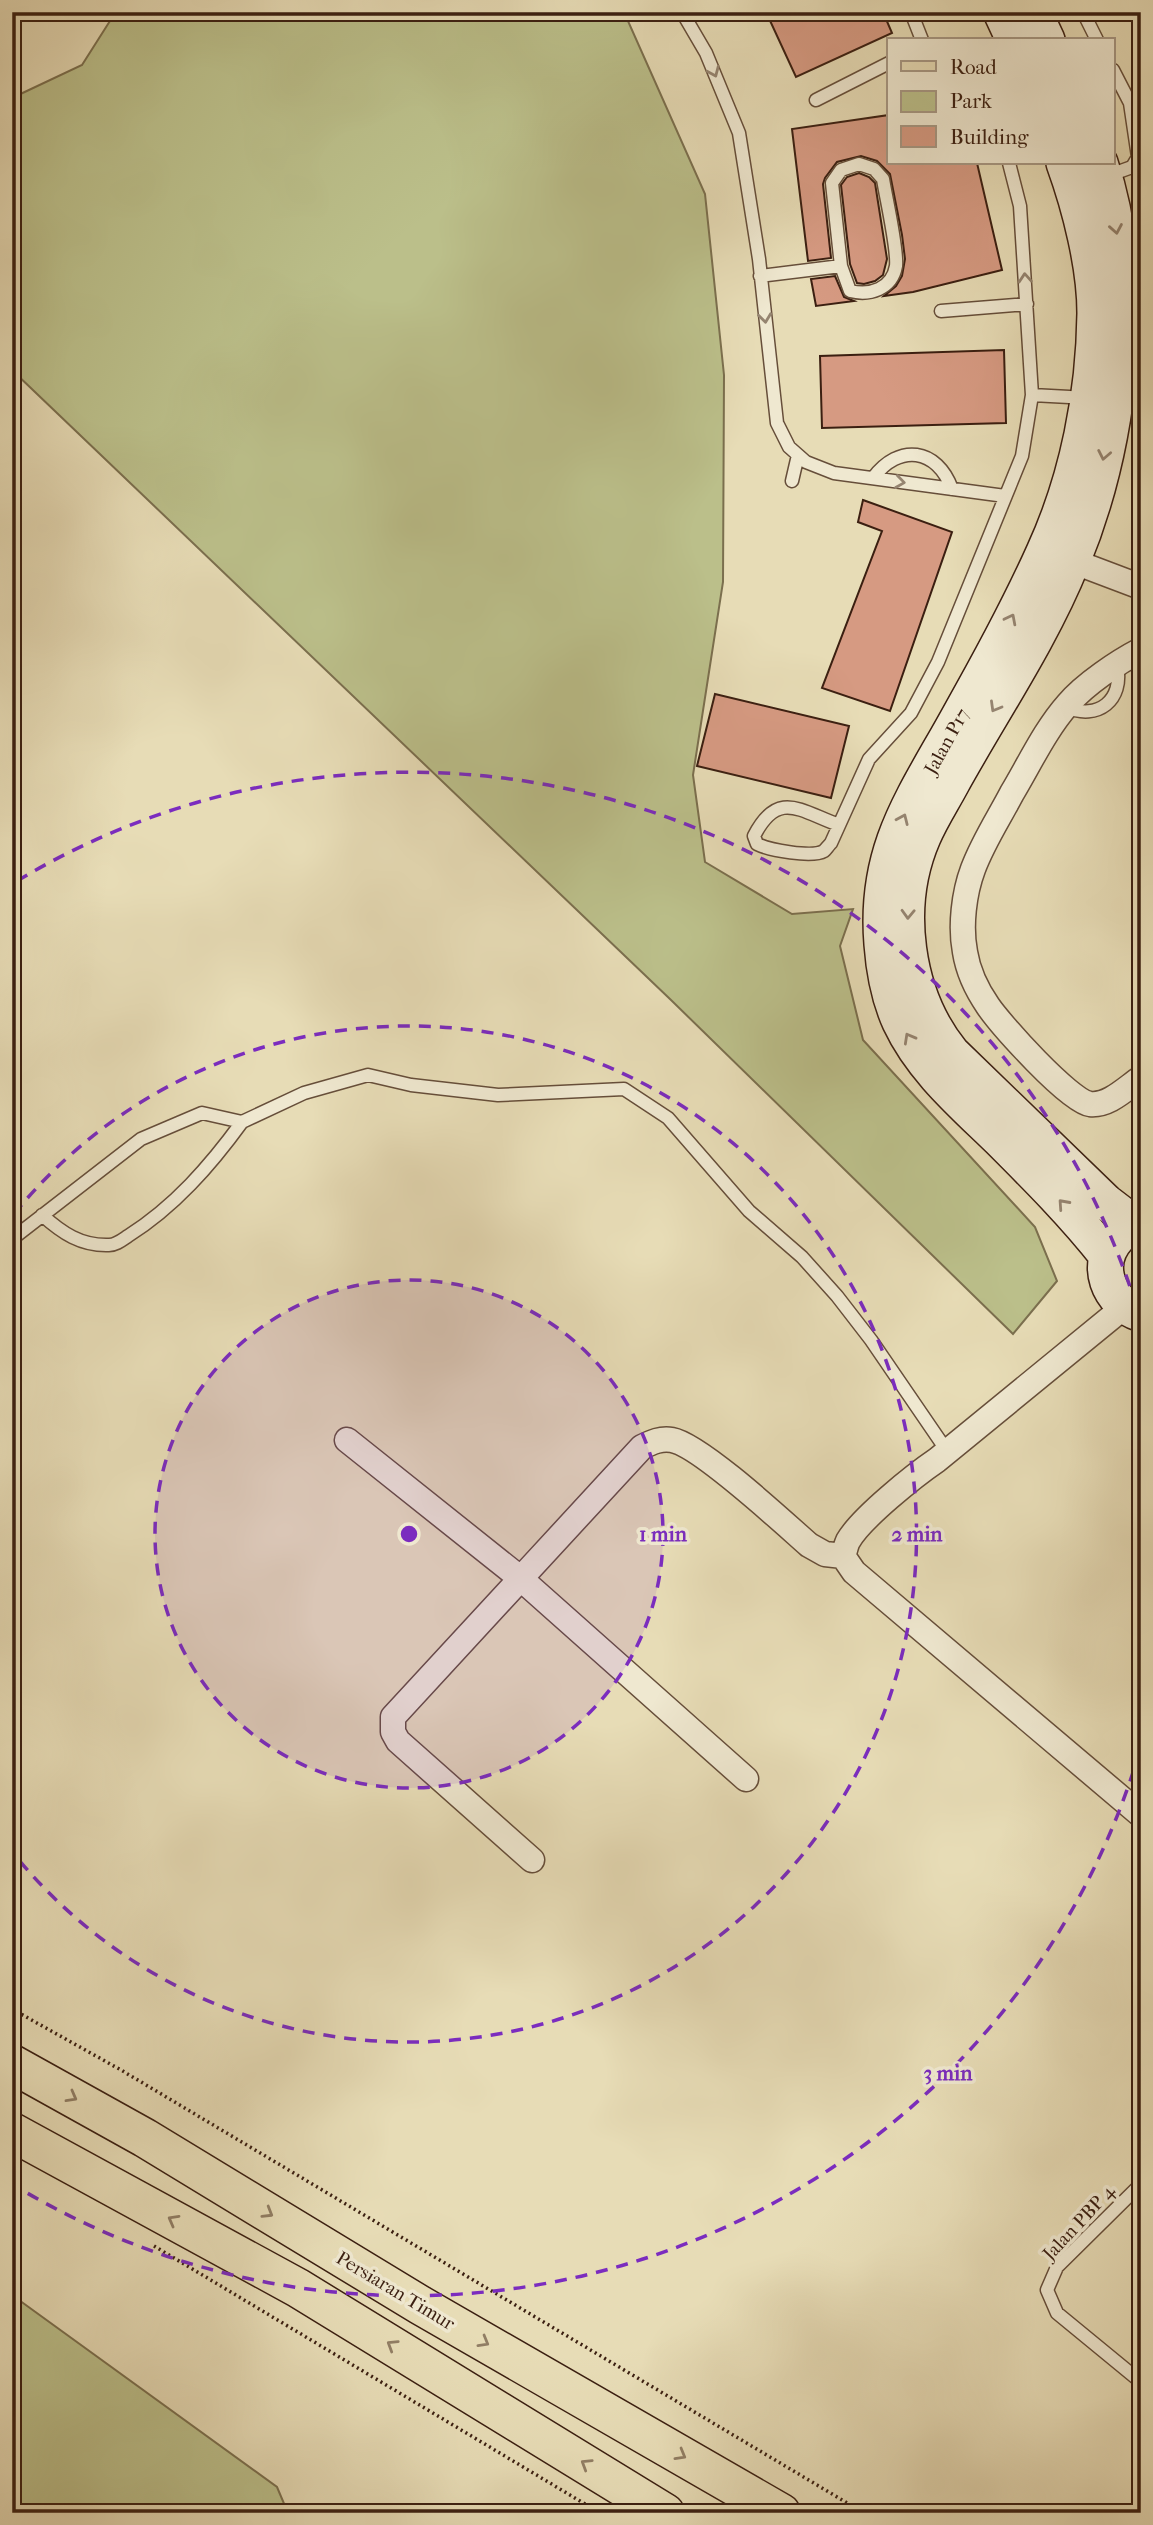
<svg xmlns="http://www.w3.org/2000/svg" width="1153" height="2525" viewBox="0 0 1153 2525" font-family="'IM FELL French Canon',serif">
	<rect width="100%" height="100%" fill="#e7dcb6"/>
	<filter id="stains"><feTurbulence type="fractalNoise" baseFrequency=".00286" numOctaves="4"/><feColorMatrix values="0 0 0 0 .2 0 0 0 0 .09 0 0 0 0 .02 0 0 0 .5 -.17"/></filter>
	<radialGradient id="worn" r=".72"><stop offset=".6" stop-color="#630" stop-opacity="0"/><stop offset="1" stop-color="#630" stop-opacity=".3"/></radialGradient>
	<path fill="#bbbf8a" stroke="#7b6f4e" stroke-width="2" d="M118 12H624L705 194 724 375 723 582 693 775 705 862 792 914 853 909 840 946 863 1040 1035 1227 1057 1281 1013 1334 671 1000 12 370V98L82 65 115 13Z
		M12 2295 277 2487 288 2513H12Z"/>
	<path fill="#d69a82" stroke="#3b1f11" stroke-width="2" d="M766 12H883L892 33 796 77Z
		M889 115V163H977L1002 270 913 292 884 296 896 286 902 276 905 259 902 235 890 174 877 161 861 156 837 162 825 178 823 184 831 258 808 261 792 129Z
		M859 173 869 177 875 183 887 259 883 275 875 281 864 284 857 283 850 264 841 185 847 177Z
		M835 276 844 297 854 301 816 306 811 279Z
		M1004 350 1006 423 822 428 820 356Z
		M863 500 952 532 890 711 822 688 882 531 858 522Z
		M715 694 849 726 831 798 697 766Z"/>
	<g fill="none" stroke-linecap="round" stroke-linejoin="round">
		<g stroke="#664e3a" stroke-width="15">
			<path id="lane" d="M682 12 706 53 739 133 759 259 777 423 789 447 806 462 834 473 1005 496
				M911 12 922 40
				M1083 12 1097 40
				M816 100 889 63
				M859 164 874 169 883 179C886 198 898 250 896 266 892 289 870 296 850 291L841 266 832 183 841 170Z
				M1107 176 1132 167 1138 157 1130 103 1113 70
				M760 276 841 266
				M941 311 1027 304
				M1032 395 1088 398
				M873 478C899 443 937 448 952 489
				M792 481 798 455
				M1066 707C1098 721 1124 700 1117 666
				M839 825C800 811 778 789 754 836L757 844C769 850 812 858 824 851 825 850 830 844 831 843L869 759 911 713 938 662 1022 456 1032 395 1020 206 1009 163
				M42 1215C62 1233 81 1246 109 1245 116 1245 122 1240 128 1236 174 1207 210 1166 242 1122
				M12 1239 141 1139 202 1113 242 1122 304 1093 368 1075 411 1085 498 1095 624 1089 668 1118 749 1211 802 1257 837 1296 871 1340 947 1451
				M1141 2184 1057 2267 1047 2290 1057 2313 1141 2382"/>
		</g>
		<g stroke="#664e3a" stroke-width="27">
			<path id="street" d="M1059 556 1141 587
				M1141 650C1118 662 1085 684 1068 704 1045 730 1030 763 1012 793 999 818 983 842 973 869 964 893 960 926 965 952 968 971 977 990 988 1006 1001 1025 1069 1101 1090 1104 1109 1106 1126 1088 1141 1078
				M1124 1307 937 1460C915 1475 861 1518 848 1541 846 1545 845 1551 843 1556L854 1572 1141 1815
				M347 1440 520 1578 746 1779
				M532 1860 398 1741 393 1732V1717L642 1447C652 1442 661 1438 672 1440 700 1445 784 1523 809 1545L825 1554 843 1556"/>
		</g>
		<g stroke="#3b1f11" stroke-width="38">
			<path id="secondary" d="M1001 12 1014 40
				M1034 12 1047 40
				M1064 163C1080 207 1095 266 1095 313 1094 394 1078 478 1044 552 1019 608 989 663 959 716 915 796 874 848 882 944 884 971 889 998 900 1022 922 1069 962 1103 999 1139 1037 1177 1074 1214 1107 1256
				M1100 163C1141 283 1120 446 1072 562 1041 639 993 709 953 781 943 800 931 818 923 837 893 906 905 995 952 1053L1106 1202 1136 1225
				M1118 1237C1093 1264 1108 1303 1141 1314"/>
		</g>
		<g stroke="#3b1f11" stroke-width="41">
			<path id="primary" d="M12 2064 145 2138 420 2305 781 2513
				M12 2132 298 2288 665 2513"/>
		</g>
		<path stroke="#3b1f11" stroke-width="3.5" stroke-dasharray="2 3.5" stroke-linecap="butt" d="M12 2009 121 2070 864 2513
			M154 2246 600 2513"/>
		<use href="#lane" stroke="#efe8d0" stroke-width="12"/>
		<use href="#street" stroke="#efe8d0" stroke-width="24"/>
		<use href="#secondary" stroke="#efe8d0" stroke-width="35"/>
		<use href="#primary" stroke="#e7dcb6" stroke-width="38"/>
	</g>
	<defs><path id="oneway-chevron" d="M-2-3.5L2.5 0L-2 3.5" fill="none" stroke-width="1.6" stroke-linecap="round" stroke-linejoin="round" transform="scale(1.75)"/></defs>
	<g stroke="#958470">
		<use href="#oneway-chevron" transform="translate(714 72) rotate(67)"/>
		<use href="#oneway-chevron" transform="translate(1116 229) rotate(80)"/>
		<use href="#oneway-chevron" transform="translate(1025 278) rotate(-94)"/>
		<use href="#oneway-chevron" transform="translate(765 318) rotate(83)"/>
		<use href="#oneway-chevron" transform="translate(1104 455) rotate(101)"/>
		<use href="#oneway-chevron" transform="translate(900 482) rotate(8)"/>
		<use href="#oneway-chevron" transform="translate(1011 619) rotate(-63)"/>
		<use href="#oneway-chevron" transform="translate(995 707) rotate(120)"/>
		<use href="#oneway-chevron" transform="translate(903 819) rotate(-66)"/>
		<use href="#oneway-chevron" transform="translate(908 914) rotate(92)"/>
		<use href="#oneway-chevron" transform="translate(909 1038) rotate(-119)"/>
		<use href="#oneway-chevron" transform="translate(1063 1204) rotate(-132)"/>
	</g>
	<g stroke="#917e64">
		<use href="#oneway-chevron" transform="translate(72 2097) rotate(29)"/>
		<use href="#oneway-chevron" transform="translate(268 2213) rotate(31)"/>
		<use href="#oneway-chevron" transform="translate(173 2220) rotate(-151)"/>
		<use href="#oneway-chevron" transform="translate(484 2342) rotate(30)"/>
		<use href="#oneway-chevron" transform="translate(392 2345) rotate(-148)"/>
		<use href="#oneway-chevron" transform="translate(681 2455) rotate(30)"/>
		<use href="#oneway-chevron" transform="translate(586 2464) rotate(-148)"/>
	</g>
	<circle cx="409" cy="1534" r="254" fill="#7b2cbf" fill-opacity=".12"/>
	<g fill="none" stroke="#7b2cbf" stroke-width="3.5" stroke-dasharray="12 9">
		<circle cx="409" cy="1534" r="254"/>
		<path d="M14 1214A508 508 0 1 1 14 1854"/>
		<path d="M1140 1750A762 762 0 0 1 17 2187M17 881A762 762 0 0 1 1140 1318"/>
	</g>
	<g text-anchor="middle" stroke-width="7" stroke-linejoin="round" paint-order="stroke">
		<g font-size="19" fill="#3b1f11" stroke="#efe8d0">
			<text transform="translate(946 741) rotate(-61)" y="7">Jalan P17</text>
			<text transform="translate(1078 2222) rotate(-47)" y="7">Jalan PBP 4</text>
			<text transform="translate(396 2290) rotate(31)" y="7">Persiaran Timur</text>
		</g>
	</g>
	<circle cx="409" cy="1534" r="10" fill="#7b2cbf" stroke="#efe8d0" stroke-width="3.5"/>
	<g font-size="21" text-anchor="middle" font-weight="bold" fill="#7b2cbf" stroke="#efe8d0" stroke-width="7" stroke-linejoin="round" paint-order="stroke">
		<text x="663" y="1541">1 min</text>
		<text x="917" y="1541">2 min</text>
		<text x="948" y="2080">3 min</text>
	</g>
	<rect width="1153" height="2525" fill="none" stroke="#e7dcb6" stroke-width="42"/>
	<rect x="14" y="14" width="1125" height="2497" fill="none" stroke="#3b1f11" stroke-width="3.5"/>
	<rect x="21" y="21" width="1111" height="2483" fill="none" stroke="#3b1f11" stroke-width="2"/>
	<rect x="887" y="38" width="228" height="126" fill="#efe8d0" stroke="#a79884" stroke-width="2"/>
	<rect x="901" y="61" width="35" height="10" fill="#e7dcb6" stroke="#a79884" stroke-width="2"/>
	<text x="950" y="74" font-size="21" fill="#3b1f11">Road</text>
	<rect x="901" y="91" width="35" height="21" fill="#bbbf8a" stroke="#a79884" stroke-width="2"/>
	<text x="950" y="108" font-size="21" fill="#3b1f11">Park</text>
	<rect x="901" y="126" width="35" height="21" fill="#d69a82" stroke="#a79884" stroke-width="2"/>
	<text x="950" y="144" font-size="21" fill="#3b1f11">Building</text>
	<rect width="100%" height="100%" filter="url(#stains)"/>
	<rect width="100%" height="100%" fill="url(#worn)"/>
</svg>
